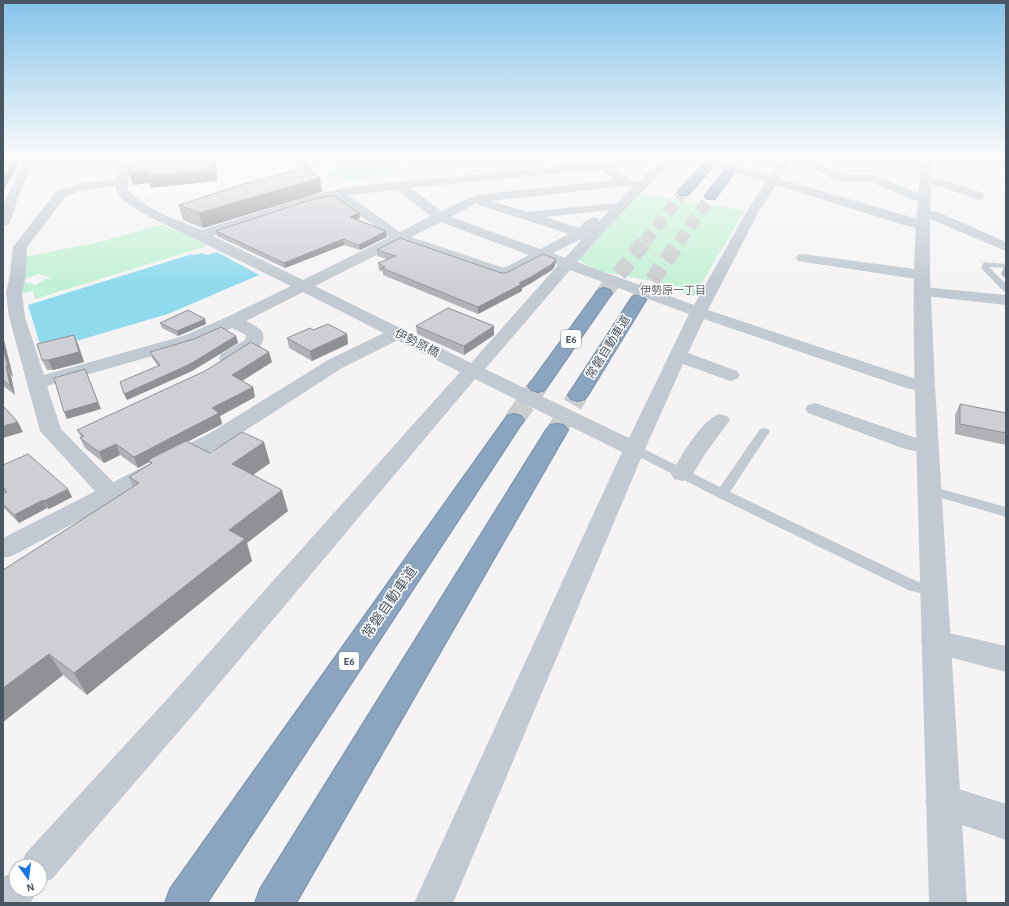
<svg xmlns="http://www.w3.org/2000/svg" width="1009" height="906" viewBox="0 0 1009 906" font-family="'Alegreya Sans','Noto Sans JP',sans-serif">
	<rect width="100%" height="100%" fill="#f5f3f3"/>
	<path fill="#fdf9ef" d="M133 157H289V162L298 175 288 180 135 197 128 190 127 186Z"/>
	<path fill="#c3f1d5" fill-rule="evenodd" d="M307 157H404L405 158 402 162 401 171 347 181 341 177 325 176 336 164 314 165Z
		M639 194 745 210 694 296 678 292 681 287 600 271 578 260Z
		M161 225 186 234 207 246 35 299 33 291 19 294 24 257 99 242ZM38 274 51 277 35 285 22 281Z"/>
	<path fill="#90daee" d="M217 252 259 275 168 314 42 351 28 305 192 254 194 255 202 253 207 255Z"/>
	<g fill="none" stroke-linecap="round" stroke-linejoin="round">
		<path stroke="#caccce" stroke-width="12" stroke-dasharray="12 6" stroke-linecap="butt" d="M706 168 716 158
			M645 242 684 192
			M679 242 711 196"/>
		<path stroke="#caccce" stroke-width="16" stroke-dasharray="16 8" stroke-linecap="butt" d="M604 293 645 241
			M638 300 680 241"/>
		<path stroke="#caccce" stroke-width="20" stroke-dasharray="20 10" stroke-linecap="butt" d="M514 420 538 386
			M557 430 578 395"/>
		<g stroke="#7690ad" stroke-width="2">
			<path id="motorway" d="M737 157H748L743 163 739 164 733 161Z
				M706 165 710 166 712 168 710 170 688 195H680L678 192 680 189 702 166Z
				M729 169 733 170 735 172 715 199H707L705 196 707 193 725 170Z
				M604 288 610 290 612 293 545 390 538 392 531 390 528 386 531 382 598 290Z
				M638 295 644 297 646 300 588 395 585 399 578 401 571 399 568 395 632 297Z
				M514 414 521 416 524 420 207 903H165L170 889 507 416Z
				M557 424 564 425 568 430 296 903H255L260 889 546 430 550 425Z"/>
		</g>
		<path fill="#c1cad2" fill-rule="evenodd" d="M240 157H258L255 159 225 162 222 160 225 158Z
			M984 262 1006 264V268L989 267 1006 284V292L1003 291 982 269 981 267Z
			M764 428 768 429 770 431 730 492 916 581 940 587 942 591 940 595 935 597 908 590 717 497 630 452 628 449 630 446H638L720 487 760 429Z
			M930 486 1006 507V517L925 493 924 490 925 487Z"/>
		<path fill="#c1cad2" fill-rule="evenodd" d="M23 157H33C33 171 24 182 19 195 15 205 14 216 8 225L3 226V205L19 172Z
			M123 157H133L128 182V190C146 210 177 220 202 230L306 197 348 187 603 162 607 163 629 179 637 183 664 157H675L598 238 577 262 694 305 747 211 766 182 692 159 691 157H707L770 176 783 157H805L843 175H875L920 194 929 196 931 199 929 202 925 203 912 200 869 181H837L793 158 780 179 928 222 930 225 928 228 923 229 907 226 776 185 759 211 708 310 916 379 932 382 935 386 932 390 925 392 906 388 704 319 688 353 737 371 740 375 737 379 730 381 683 364 645 449 453 903H414L622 452 475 379 192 716 52 879 40 884V866H20L26 853 170 696 460 372 303 292 246 321C257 327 270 332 260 346 249 353 236 365 221 362L219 358 221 354 245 340 246 335 232 328 195 344 47 386 61 429 119 488 123 494 119 500 111 502 103 500 40 431 9 317 6 293 10 274 13 247 57 191 83 183 117 179ZM601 169 615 180 476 195 441 211 411 188ZM116 186V191L123 200 144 214 291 286 227 317 183 336 44 375 25 317 22 293 26 274 27 247 65 197 83 190ZM625 186 633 187 617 203 527 212 492 201ZM397 190 431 216 400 232 348 195ZM335 198 390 237 303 280 213 236 314 203ZM477 203 479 205 569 234 540 249 451 217ZM610 210 599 221 598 218C588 216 585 222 579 228L545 217ZM441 222 529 255 504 268 411 237ZM583 238 565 258 553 253ZM400 243 505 278 542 259 558 265 471 363 315 286ZM570 270 689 314 629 438 485 369Z
			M293 157H303L315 174C309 182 292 187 283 185L281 182 283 179 303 174 293 161Z
			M971 157H987L1006 162V169L972 159Z
			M926 177 940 179 983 193 985 196 983 199 979 200 935 185 922 184 920 181 922 178Z
			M923 210 938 212 1006 242V251L930 219 918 217 916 214 918 211Z
			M803 254 922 270 927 272 930 275 927 278 922 280 798 261 796 258 798 255Z
			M923 287 1006 295V305L917 295 915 292 917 289Z
			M815 403 916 438 935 442 938 447 935 452 927 454 902 448 808 413 805 409 808 405Z
			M720 414 727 416 730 420 705 454 690 479 682 481 674 479 671 474C680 458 702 418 720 414Z
			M936 630 1006 646V672L926 651 921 642 926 633Z
			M943 784 1006 804V840L931 814 925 802 931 790Z
			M16 871V890H36L31 903H3V877Z"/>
		<path fill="#c1cad2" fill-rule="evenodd" d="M923 157H933L930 214V275L935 386 967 903H929C925 759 921 615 917 472 915 369 908 258 923 157Z
			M398 328 404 329 407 333 404 337 342 368 226 443 12 556 3 558V538L210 433 328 360 392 329Z"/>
		<use href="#motorway" fill="#8ba5c1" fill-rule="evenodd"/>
	</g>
	<path fill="#b0b2b7" d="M322 192 203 228 183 220 179 205Z
		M359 213 360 218 357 219 387 237 360 250 344 245 285 268 217 236 216 231Z
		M377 250 501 273 555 266 552 270 531 283 522 288V291L478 314 383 275V272L379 270 378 263 387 259 377 256Z
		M1005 265H1006V279L1001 274Z
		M160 323 206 324 178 336 162 328Z
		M416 326H494V335L464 355 417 334Z
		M313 330 347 334 348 344 312 361 289 348 287 338Z
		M3 336 13 377 11 376 15 395 3 386Z
		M236 336 238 343 192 371 127 400 158 366 152 358 150 352Z
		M78 344 84 362 53 370H47L42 360Z
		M272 362 242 381 253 387 255 397 220 416 222 424 187 442 210 453 270 463 253 475 288 511 247 543 252 561 87 695 63 675 3 722V570L133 487 129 477 150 464 149 462 138 468 120 455 104 463 85 448 80 438 81 437 77 430Z
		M960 404 1006 413V445L955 434V415Z
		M3 465 72 497 49 509 47 508 19 523 3 507V494L5 493 3 490Z"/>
	<path fill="#909195" d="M15 157H22L8 183H7L4 191H3V177Z
		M213 157H216L217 181 151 188 149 183 133 185 129 173 148 171Z
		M320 178 322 192 203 228 199 213Z
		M359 213 360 218 350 222V217Z
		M386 231 387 237 360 250 359 245Z
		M343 239 344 245 285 268 284 263Z
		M556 259 555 266 552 270 531 283 522 288V291L478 314V307L519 283Z
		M205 319 206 324 178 336 177 331Z
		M494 326V335L464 355V346Z
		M347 334 348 344 312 361 310 351Z
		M74 335 78 344 84 362 53 370 48 360Z
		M3 336 13 377 8 368 3 347Z
		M236 336 238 343 192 371 127 400 124 394Z
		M269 352 272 362 235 385 232 375Z
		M6 366 11 376 15 395 10 386Z
		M88 376 101 409 67 419 64 412Z
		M253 387 255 397 220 416 222 424 150 461 148 460 149 462 138 468 134 457 212 408Z
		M18 422 23 432 3 438V426Z
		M264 442 270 463 238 485 232 464Z
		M116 444 120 455 104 463 99 452Z
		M68 489 72 497 49 509 44 501Z
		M282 490 288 511 247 543 252 561 87 695 74 673 229 530Z
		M43 500 47 508 19 523 14 515Z
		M49 654 63 675 3 722V688Z"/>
	<path fill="#cdcfd5" stroke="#909195" d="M3 157H15L5 176H4L3 177Z
		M133 157H213L214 170 147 176 148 171 129 173Z
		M306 168 320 178 199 213 179 205 240 185 293 171Z
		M333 195 359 213 350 217 386 231 359 245 343 239 284 263 216 231 314 199Z
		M400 238 501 273H506L543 254 556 259 552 264 531 277 519 283 522 284 478 307 382 268 385 267 378 263 396 256 377 250Z
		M448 308 494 326 464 346 416 326Z
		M188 310 205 319 177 331 160 323Z
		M328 324 347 334 310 351 287 338 310 328 313 330Z
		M221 327 236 336 190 364 124 394 120 382 160 365 150 352 194 339Z
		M74 335 79 352 48 360H42L37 344Z
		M251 342 269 352 232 375 253 387 212 408 219 413 134 457 116 444 99 452 80 438 84 436 77 430 205 371Z
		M3 347 8 368 6 366 10 386 3 380Z
		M85 369 98 402 64 412 54 378Z
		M960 404 1006 413V433L960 424Z
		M3 406 18 422 3 426Z
		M242 432 264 442 232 464 282 490 229 530 245 539 74 673 49 654 3 688V570L139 483 129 477 152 463 148 460 186 441 210 453Z
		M28 454 68 489 44 501 43 500 14 515 3 504V494L7 492 3 487V465Z"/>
	<linearGradient id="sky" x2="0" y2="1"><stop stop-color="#85c3ea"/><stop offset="0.55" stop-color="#fafafa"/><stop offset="1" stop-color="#fafafa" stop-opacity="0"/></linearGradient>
	<rect width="1009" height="284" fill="url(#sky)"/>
	<g text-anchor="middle" stroke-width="3" stroke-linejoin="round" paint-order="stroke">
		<g font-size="11" fill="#5f6368" stroke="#fff">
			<text x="673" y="294">伊勢原一丁目</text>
		</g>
		<g fill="#fff" stroke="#808990" stroke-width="1">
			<rect x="561" y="330" width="20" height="18" rx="3"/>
			<rect x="339" y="652" width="20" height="18" rx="3"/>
		</g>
		<g font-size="11" font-weight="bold" fill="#4a5661">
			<text x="571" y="343">E6</text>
			<text x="349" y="665">E6</text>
		</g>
		<g font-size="12" fill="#4a5661" stroke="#fff">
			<text transform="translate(417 343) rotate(27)" y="4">伊勢原橋</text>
			<text transform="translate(608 347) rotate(-58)" y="4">常磐自動車道</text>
		</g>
		<g font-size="14" fill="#4a5661" stroke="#fff">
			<text transform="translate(389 602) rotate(-55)" y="5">常磐自動車道</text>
		</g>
	</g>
	<rect width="1009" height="906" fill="none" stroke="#4a5661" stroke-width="8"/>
	<g transform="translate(28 878) rotate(166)"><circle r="19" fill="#ffffff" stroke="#b7bbc0"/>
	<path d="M0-3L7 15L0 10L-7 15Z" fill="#1a73e8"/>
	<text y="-6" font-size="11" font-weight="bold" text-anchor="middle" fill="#4a5661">N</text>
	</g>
</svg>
